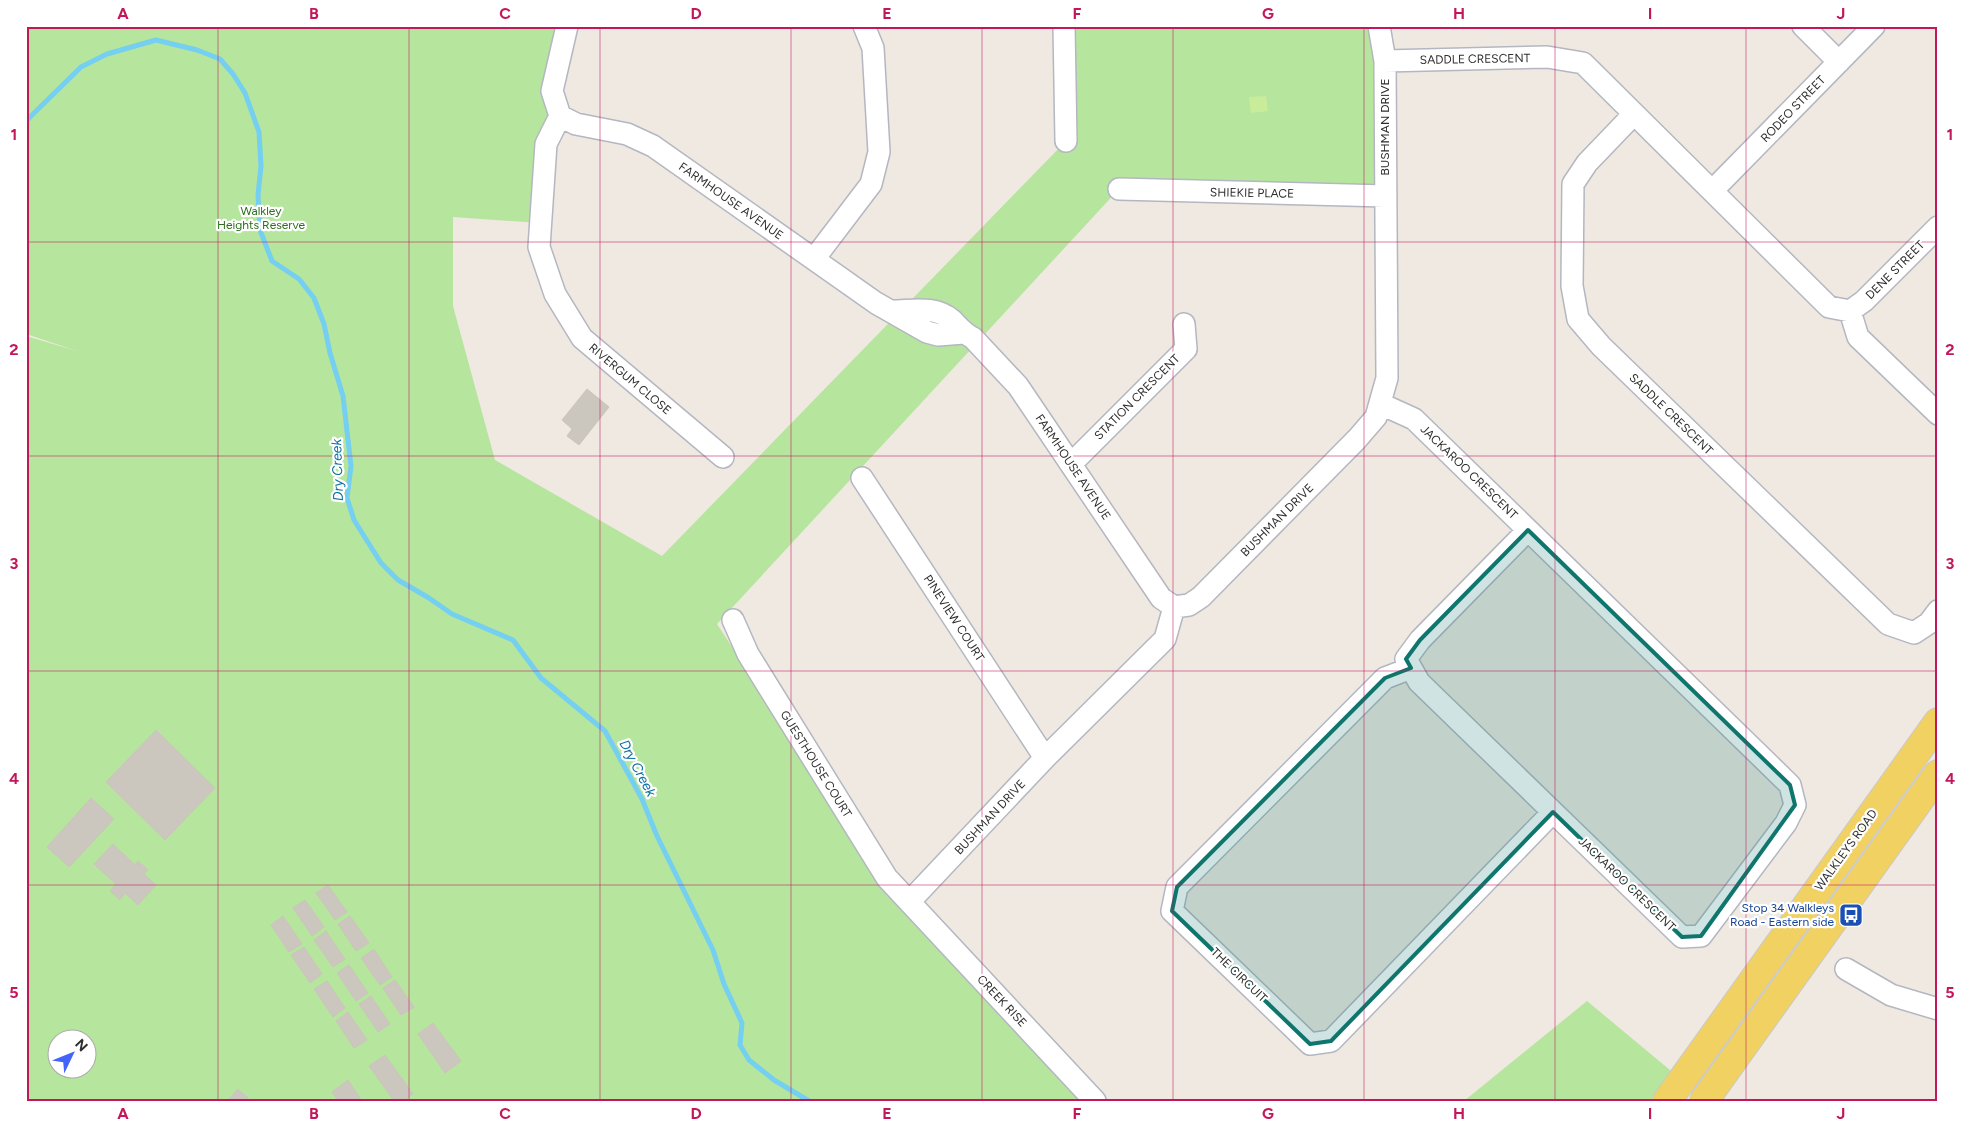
<svg xmlns="http://www.w3.org/2000/svg" width="1964" height="1127" viewBox="0 0 1964 1127" font-family="Figtree,sans-serif">
	<rect width="100%" height="100%" fill="#efe9e1"/>
	<path fill="#b6e59e" fill-rule="evenodd" d="M26 26H567L540 223 453 217V306L495 460 662 556 1066 141 1060 26H1376L1386 196 1119 189 717 624 886 883 1091 1101H26V336L77 351 26 334ZM58 1040H88V1070H58Z
		M1587 1001 1682 1080 1670 1101H1464Z"/>
	<path fill="#c9ec9a" d="M1266 96 1268 111 1251 113 1249 97Z"/>
	<g fill="none" stroke-linecap="round" stroke-linejoin="round">
		<path stroke="#75cff0" stroke-width="5" d="M26 121 81 67 107 54 156 40 197 50 220 59 233 74 245 93 259 132 261 166 258 195 260 230 272 261 299 279 314 298 324 324 330 353 343 396 351 466 347 498 354 520 381 563 398 580 429 598 452 614 513 640 541 678 605 731 642 799 657 836 713 950 724 984 742 1023 740 1045 749 1060 774 1080 809 1101"/>
	</g>
	<path fill="#cbc7bf" stroke="#cbc5ba" d="M587 389 609 407 579 445 567 436 572 429 562 420Z
		M156 730 215 788 165 840 106 782Z
		M91 798 114 819 69 867 47 847Z
		M113 844 135 865 138 861 148 870 144 874 156 885 138 905 125 893 120 900 110 891 116 884 94 864Z
		M328 885 347 912 335 920 316 893Z
		M305 900 324 927 312 936 293 908Z
		M283 916 302 944 289 952 271 925Z
		M350 916 369 943 356 951 338 924Z
		M326 931 345 959 333 967 314 940Z
		M304 947 322 974 310 983 291 955Z
		M374 949 392 977 380 985 361 958Z
		M349 965 368 993 356 1001 337 973Z
		M395 980 414 1007 401 1015 383 988Z
		M327 981 345 1008 333 1017 314 989Z
		M371 996 390 1024 378 1032 359 1004Z
		M348 1012 367 1040 354 1048 336 1021Z
		M433 1023 461 1061 445 1073 418 1034Z
		M385 1055 413 1094 403 1101H394L369 1066Z
		M348 1080 362 1101H338L332 1092Z
		M238 1089 251 1101H227Z"/>
	<g fill="none" stroke-linecap="round" stroke-linejoin="round">
		<g stroke="#b4b7c1" stroke-width="24">
			<path id="minor" d="M567 26 552 91 560 116 546 144 539 247 555 294 582 338 723 457
				M1064 26 1066 141
				M1803 26 1839 62
				M1385 61 1547 57 1583 63 1829 307 1850 311 1858 337 1938 414
				M1634 114 1587 163 1573 184 1572 286 1578 319 1601 346 1888 624 1914 633 1929 623 1938 611
				M560 116 576 124 627 134 653 146 876 303 927 332 938 335 964 333
				M1119 189 1386 196
				M1712 191 1874 26
				M814 259 871 184 879 152 873 48 864 26
				M891 311C912 311 934 305 952 320 959 327 963 333 973 338L1018 386 1161 598 1174 607
				M1850 311 1864 301 1938 227
				M1381 404 1414 419 1790 785 1795 805 1786 823 1701 936 1682 937 1419 682 1406 659 1420 640 1528 530
				M1071 464 1186 349 1184 324
				M862 478 1045 758
				M733 620 748 654 887 878 1095 1101
				M1411 668 1385 678 1177 887 1172 911 1310 1044 1331 1041 1553 812
				M910 901 1045 758 1165 639 1174 607 1189 605 1201 597 1357 439 1376 417 1387 378 1385 61 1379 26
				M1846 969 1891 995 1938 1009"/>
		</g>
		<g stroke="#c9c9c9" stroke-width="30">
			<path id="major" d="M1667 1101 1938 722
				M1704 1101 1938 774"/>
		</g>
		<use href="#minor" stroke="#fff" stroke-width="21"/>
		<use href="#major" stroke="#f2d163" stroke-width="28"/>
	</g>
	<path fill="#0f766e" fill-opacity="0.2" stroke="#0f766e" stroke-width="4" stroke-linejoin="round" d="M1528 530 1790 785 1795 805 1701 936 1682 937 1553 812 1331 1041 1310 1044 1172 911 1177 887 1385 678 1411 668 1406 659 1420 640Z"/>
	<path fill="none" stroke="#c2185b" stroke-width="1" stroke-opacity="0.55" d="M218 26V1101M409 26V1101M600 26V1101M791 26V1101M982 26V1101M1173 26V1101M1364 26V1101M1555 26V1101M1746 26V1101M26 242H1938M26 456H1938M26 671H1938M26 885H1938"/>
	<defs>
		<g id="bus-square" transform="scale(1.25)"><rect x="-9" y="-9" width="18" height="18" rx="4" fill="#1a4fb4" stroke="#fff"/><path d="M-5-6H5V4H4V6H2V4H-2V6H-4V4H-5ZM-3.5-4V0h7V-4ZM-3.5 1.2v1.5H-2V1.2ZM2 1.2v1.5H3.5V1.2Z" fill="#fff"/></g>
	</defs>
	<g fill-rule="evenodd">
		<use href="#bus-square" x="1851" y="915"/>
	</g>
	<g text-anchor="middle" stroke-width="4.5" stroke-linejoin="round" paint-order="stroke">
		<g font-size="12" fill="#2e2e2e" stroke="#fff">
			<text transform="translate(1475 59) rotate(-1)" y="4">SADDLE CRESCENT</text>
			<text transform="translate(1793 109) rotate(-46)" y="4">RODEO STREET</text>
			<text transform="translate(1385 127) rotate(-90)" y="4">BUSHMAN DRIVE</text>
			<text transform="translate(1252 193) rotate(1)" y="4">SHIEKIE PLACE</text>
			<text transform="translate(731 201) rotate(35)" y="4">FARMHOUSE AVENUE</text>
			<text transform="translate(1895 270) rotate(-45)" y="4">DENE STREET</text>
			<text transform="translate(630 379) rotate(40)" y="4">RIVERGUM CLOSE</text>
			<text transform="translate(1137 397) rotate(-45)" y="4">STATION CRESCENT</text>
			<text transform="translate(1671 414) rotate(44)" y="4">SADDLE CRESCENT</text>
			<text transform="translate(1073 467) rotate(56)" y="4">FARMHOUSE AVENUE</text>
			<text transform="translate(1469 472) rotate(44)" y="4">JACKAROO CRESCENT</text>
			<text transform="translate(1277 520) rotate(-45)" y="4">BUSHMAN DRIVE</text>
			<text transform="translate(954 618) rotate(57)" y="4">PINEVIEW COURT</text>
			<text transform="translate(816 764) rotate(58)" y="4">GUESTHOUSE COURT</text>
			<text transform="translate(990 817) rotate(-47)" y="4">BUSHMAN DRIVE</text>
			<text transform="translate(1846 850) rotate(-54)" y="4">WALKLEYS ROAD</text>
			<text transform="translate(1627 884) rotate(44)" y="4">JACKAROO CRESCENT</text>
			<text transform="translate(1239 975) rotate(44)" y="4">THE CIRCUIT</text>
			<text transform="translate(1002 1001) rotate(47)" y="4">CREEK RISE</text>
		</g>
		<g font-size="12" fill="#2c6e1b" stroke="#fff">
			<text x="261" y="215">Walkley<tspan x="261" dy="14">Heights Reserve</tspan></text>
		</g>
		<g font-size="12" fill="#164399" stroke="#fff" text-anchor="end">
			<text x="1834" y="912">Stop 34 Walkleys<tspan x="1834" dy="14">Road - Eastern side</tspan></text>
		</g>
		<g font-size="14" font-style="italic" fill="#0d6fa3" stroke="#fff">
			<text transform="translate(337 470) rotate(-92)" y="5">Dry Creek</text>
			<text transform="translate(638 768) rotate(62)" y="5">Dry Creek</text>
		</g>
	</g>
	<rect width="1964" height="1127" fill="none" stroke="#ffffff" stroke-width="55"/>
	<g transform="translate(72 1054) rotate(47)"><circle r="24" fill="#ffffff" stroke="#ababab"/>
	<path d="M0-4L9 19L0 12L-9 19Z" fill="#4264fb"/>
	<text y="-8" font-size="14" font-weight="bold" text-anchor="middle" fill="#2e2e2e">N</text>
	</g>
	<rect x="28" y="28" width="1908" height="1072" fill="none" stroke="#c2185b" stroke-width="2"/>
	<g font-size="16" text-anchor="middle" font-weight="bold" fill="#c2185b">
		<text x="123" y="19">A</text>
		<text x="314" y="19">B</text>
		<text x="505" y="19">C</text>
		<text x="696" y="19">D</text>
		<text x="887" y="19">E</text>
		<text x="1077" y="19">F</text>
		<text x="1268" y="19">G</text>
		<text x="1459" y="19">H</text>
		<text x="1650" y="19">I</text>
		<text x="1841" y="19">J</text>
		<text x="14" y="140">1</text>
		<text x="1950" y="140">1</text>
		<text x="14" y="355">2</text>
		<text x="1950" y="355">2</text>
		<text x="14" y="569">3</text>
		<text x="1950" y="569">3</text>
		<text x="14" y="784">4</text>
		<text x="1950" y="784">4</text>
		<text x="14" y="998">5</text>
		<text x="1950" y="998">5</text>
		<text x="123" y="1119">A</text>
		<text x="314" y="1119">B</text>
		<text x="505" y="1119">C</text>
		<text x="696" y="1119">D</text>
		<text x="887" y="1119">E</text>
		<text x="1077" y="1119">F</text>
		<text x="1268" y="1119">G</text>
		<text x="1459" y="1119">H</text>
		<text x="1650" y="1119">I</text>
		<text x="1841" y="1119">J</text>
	</g>
</svg>
